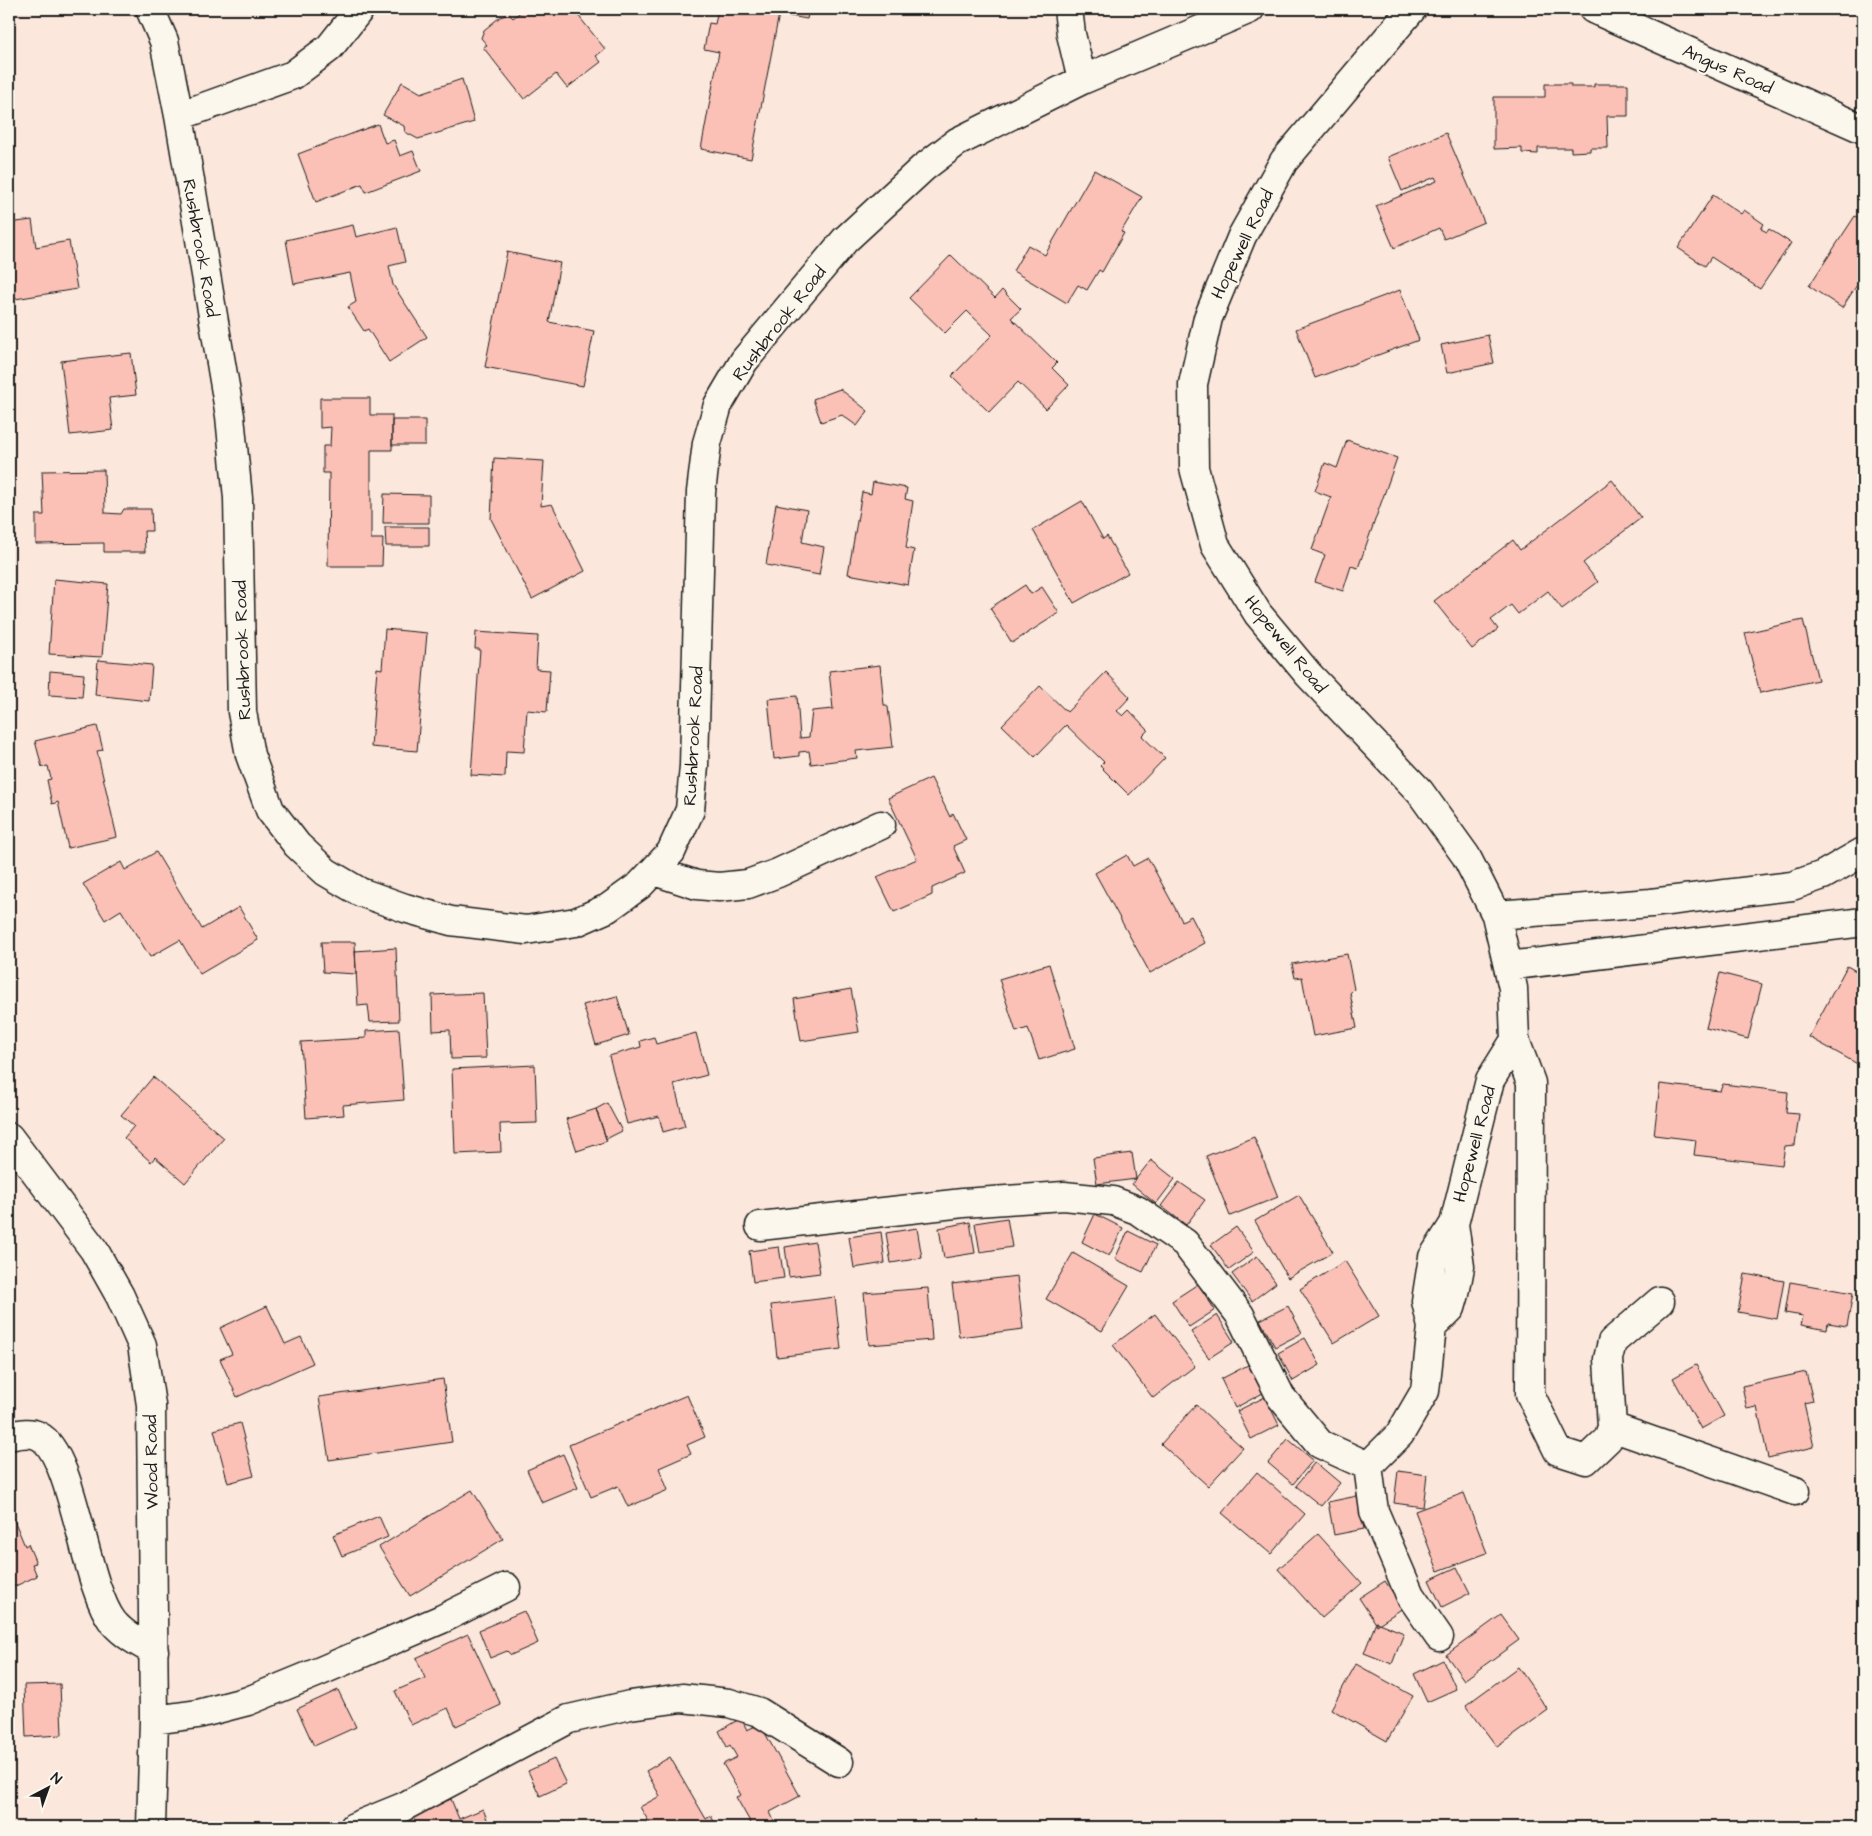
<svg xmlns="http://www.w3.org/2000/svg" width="1872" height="1836" viewBox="0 0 1872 1836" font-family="'Architects Daughter',sans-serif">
	<rect width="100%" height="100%" fill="#fbe7dc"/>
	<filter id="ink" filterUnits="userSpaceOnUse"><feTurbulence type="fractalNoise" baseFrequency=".02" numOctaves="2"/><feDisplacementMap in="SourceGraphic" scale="10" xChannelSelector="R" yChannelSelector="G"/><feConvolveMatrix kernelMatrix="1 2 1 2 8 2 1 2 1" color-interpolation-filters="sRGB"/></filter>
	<g filter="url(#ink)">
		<path fill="#fcc1b6" stroke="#1c1c1c" d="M524 9H573L605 49 596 56 601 62 567 88 556 74 524 99 483 47 487 45 481 38 484 30 500 17 509 14 513 18Z
			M718 9H809L807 19 779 14 751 159 701 149 719 52 704 49 709 23 715 24Z
			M462 79 474 122 418 139 405 132 404 126 383 115 402 82 421 93Z
			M1545 84H1571V87H1594V84H1628V116H1607L1608 148H1590V151L1571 152V148H1538V154L1522 153V148L1494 149V97H1545Z
			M378 124 385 143 394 140 400 156 413 151 421 171 366 192 362 184 316 202 298 154Z
			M1446 133 1484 222 1444 239 1439 228 1394 248 1376 206 1437 181 1435 177 1402 191 1388 157Z
			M1094 170 1142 197 1121 232 1124 233 1102 272 1099 270 1087 290 1078 285 1067 303 1013 271 1028 245 1045 255Z
			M1713 195 1741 214 1744 210 1764 224 1761 229 1767 232 1769 229 1791 243 1760 289 1711 257 1705 266 1678 248Z
			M1855 216 1863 221V289L1857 285 1842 308 1809 286Z
			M32 220 36 247 69 241 77 289 9 300V223Z
			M353 225 356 237 397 227 405 262 389 266 393 285 427 337 389 362 368 329 364 331 348 307 356 302 350 273 294 284 286 240Z
			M507 252 560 263 549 322 594 331 583 386 485 367Z
			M951 255 995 298 1002 290 1021 309 1011 318 1057 363 1052 368 1069 385 1046 409 1018 382 989 412 952 376 992 335 967 311 945 333 909 298Z
			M1400 290 1419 340 1315 378 1296 329Z
			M1488 335 1494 363 1447 373 1441 345Z
			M131 353 136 395 109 398 113 430 70 435 61 361Z
			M840 389 868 411 857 426 842 415 821 422 813 399Z
			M320 398H370V415H392V450H371V539H383L382 566H328L329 473H323V446H330L331 427 320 428Z
			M392 420H425V445H392Z
			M1347 440 1397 458 1358 568 1351 566 1343 591 1315 582 1325 555 1312 550 1331 497 1315 491 1325 463 1337 468Z
			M494 458 544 461 541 506 552 504 585 571 532 599 491 519Z
			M104 470 105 513 121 514 124 509H151L152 531H144L145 552H104V543L36 544V515H44L42 471Z
			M1612 480 1641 518 1583 563 1598 582 1562 609 1548 591 1518 614 1511 605 1491 620 1498 629 1472 649 1434 601 1513 540 1520 550Z
			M873 482 907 488 905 499 913 501 906 548 914 550 908 585 848 574 862 492 871 494Z
			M384 494 429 495V523H383Z
			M1082 501 1103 539 1107 536 1128 573 1074 603 1033 530Z
			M776 504 807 510 802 542 824 547 819 575 766 565Z
			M385 527H429V546H386Z
			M54 579 108 584 102 657 49 654Z
			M1025 585 1031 594 1042 587 1059 613 1012 643 990 608Z
			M1803 620 1818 680 1760 693 1745 633Z
			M385 629 427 633 417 751 371 747 377 668 382 669Z
			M476 632 538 636 536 669 550 670 547 712 527 710 524 752 506 751 505 777 471 775 480 649H475Z
			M98 660 152 665 149 701 95 695Z
			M880 665 884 705 888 707 893 747 856 751 857 758 811 764 809 751 799 752V756L774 759 768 699 797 696 800 738 809 737 812 711 833 709 829 671Z
			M50 671 84 674 82 697 49 695Z
			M1106 672 1130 697 1117 711 1123 716 1129 710 1148 730 1142 736 1165 758 1129 795 1100 766 1104 762 1066 725 1035 757 1002 725 1040 686 1067 712Z
			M97 726 103 750 97 751 117 837 68 848 58 802 52 804 47 780 51 779 48 766 42 767 35 741Z
			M931 778 950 817 953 813 966 840 953 846 965 873 932 888V895L894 912 877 877 917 859 888 798Z
			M156 852 202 929 239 907 258 940 200 974 180 940 150 957 121 910 105 920 83 884 121 862 125 870Z
			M1127 855 1133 866 1148 858 1182 921 1191 916 1205 943 1150 973 1095 873Z
			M321 942H355L356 974 323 972Z
			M396 948 399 1021 370 1022 368 1005 358 1006 355 951Z
			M1347 954 1354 989 1350 993 1357 1028 1313 1036 1302 977 1295 978 1292 964Z
			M1049 964 1075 1049 1039 1060 1028 1028 1016 1032 999 979Z
			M1847 966 1863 975V1067L1809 1037Z
			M1720 973 1762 984 1748 1039 1706 1028Z
			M851 989 859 1032 801 1041 794 999Z
			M483 993 486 1058 451 1059 450 1030 433 1031 432 995Z
			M617 996 629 1035 596 1045 583 1005Z
			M399 1029 404 1100 343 1105 344 1115 306 1118 301 1042 366 1038V1031Z
			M696 1033 707 1075 674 1084 685 1126 663 1132 659 1116 627 1124 609 1056 641 1047 640 1041 654 1037 656 1044Z
			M535 1065 537 1123 500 1124 501 1152 455 1154 452 1069Z
			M153 1077 224 1138 185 1183 155 1157 151 1162 124 1138 134 1126 121 1115Z
			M1660 1084 1720 1091 1723 1084 1788 1092 1786 1113 1799 1114 1795 1145 1785 1146 1782 1165 1694 1155 1696 1140 1654 1135Z
			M607 1103 622 1131 606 1139 596 1109Z
			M596 1109 607 1141 577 1151 566 1119Z
			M1254 1137 1278 1197 1230 1216 1206 1156Z
			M1132 1153 1136 1179 1097 1184 1093 1158Z
			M1151 1160 1175 1179 1156 1204 1132 1184Z
			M1179 1182 1205 1200 1186 1225 1161 1206Z
			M1299 1195 1333 1252 1288 1278 1255 1221Z
			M1095 1214 1123 1228 1109 1256 1082 1242Z
			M1007 1218 1012 1247 980 1252 975 1223Z
			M970 1222 975 1253 944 1258 939 1228Z
			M1862 1224H1863V1275Z
			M1236 1227 1254 1252 1229 1270 1211 1245Z
			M917 1228 922 1258 891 1263 886 1233Z
			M1128 1231 1156 1245 1143 1272 1115 1259Z
			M881 1232 885 1263 854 1268 849 1237Z
			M815 1242 820 1273 789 1277 785 1247Z
			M779 1247 784 1278 753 1282 749 1251Z
			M1073 1253 1129 1286 1102 1331 1046 1299Z
			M1257 1256 1276 1283 1252 1301 1232 1274Z
			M1345 1261 1379 1316 1334 1343 1300 1289Z
			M1745 1274 1784 1281 1777 1319 1738 1312Z
			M1017 1276 1023 1329 959 1337 952 1284Z
			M1790 1282 1853 1293 1847 1326 1828 1323 1827 1330 1801 1325 1803 1316 1785 1313Z
			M1198 1284 1215 1310 1189 1327 1172 1301Z
			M928 1288 932 1340 869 1345 864 1293Z
			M835 1297 841 1349 777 1357 771 1305Z
			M267 1306 285 1344 301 1337 313 1363 237 1397 220 1359 232 1354 220 1328Z
			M1288 1306 1302 1333 1275 1347 1260 1320Z
			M1155 1314 1195 1366 1153 1398 1113 1345Z
			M1217 1315 1234 1342 1209 1358 1191 1332Z
			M1305 1338 1320 1365 1293 1381 1278 1353Z
			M1248 1365 1263 1393 1235 1408 1221 1379Z
			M1696 1365 1724 1416 1701 1429 1673 1378Z
			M1806 1372 1813 1401 1804 1403 1814 1447 1768 1458 1757 1407 1747 1409 1742 1386Z
			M443 1379 452 1442 329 1460 319 1397Z
			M687 1395 705 1437 687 1445 691 1454 659 1468 668 1490 628 1507 618 1486 591 1497 569 1445Z
			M1265 1397 1279 1425 1251 1439 1237 1411Z
			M1196 1405 1243 1448 1208 1486 1161 1444Z
			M240 1423 254 1476 228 1483 214 1430Z
			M1288 1439 1313 1460 1293 1484 1268 1463Z
			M563 1454 578 1488 542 1503 527 1470Z
			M1315 1462 1340 1483 1321 1506 1296 1486Z
			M1863 1470V1492L1860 1471Z
			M1398 1471 1427 1475 1423 1507 1394 1503Z
			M1257 1472 1305 1514 1271 1554 1222 1513Z
			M472 1490 503 1539 410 1596 379 1547Z
			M1464 1493 1487 1553 1438 1571 1415 1511Z
			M1357 1496 1364 1529 1334 1535 1328 1502Z
			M9 1508 25 1546 28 1544 36 1563 32 1564 37 1576 9 1589Z
			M379 1516 388 1537 342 1556 333 1535Z
			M1318 1534 1362 1583 1322 1618 1278 1569Z
			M1457 1567 1470 1593 1442 1607 1429 1580Z
			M1385 1581 1403 1608 1377 1625 1359 1598Z
			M524 1611 538 1643 511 1655 507 1651 490 1658 479 1630Z
			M1501 1615 1519 1640 1464 1680 1446 1655Z
			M1376 1622 1404 1633 1392 1664 1364 1653Z
			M468 1634 501 1705 456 1726 448 1708 411 1725 395 1691 425 1678 416 1658Z
			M1443 1660 1456 1689 1427 1702 1414 1674Z
			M1356 1664 1413 1696 1387 1741 1331 1709Z
			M1518 1667 1548 1710 1497 1747 1466 1705Z
			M60 1684 62 1735 26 1737 24 1685Z
			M338 1690 356 1727 314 1746 297 1709Z
			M9 1703 12 1759H9Z
			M741 1718 747 1730 760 1724 800 1796 770 1812 774 1821 762 1827H753L736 1797 741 1795 723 1764 737 1757 730 1745 727 1747 719 1731Z
			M670 1757 706 1819 711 1816 717 1827H652L640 1807 660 1796 646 1771Z
			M554 1759 566 1784 540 1796 528 1771Z
			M451 1799 459 1819 483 1809 490 1827H396L395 1824Z"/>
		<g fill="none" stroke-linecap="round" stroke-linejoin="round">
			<g stroke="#1c1c1c" stroke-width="31">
				<path id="minor" d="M150 9 164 41 179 116 230 416 238 498 242 712 250 755 270 810 297 845 326 872 360 892 405 908 451 921 526 930 576 922 608 908 640 885 671 852 690 810 694 766 701 492 707 443 718 405 744 361 845 240 923 168 957 142 1082 80 1250 9
					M1068 9 1071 34 1082 80
					M1593 9 1863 129
					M179 116 293 75 329 48 360 9
					M654 871 697 885 719 887 748 884 778 873 881 825
					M1496 915 1651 903 1792 886 1823 875 1863 852
					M1508 966 1863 922
					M1515 1040 1531 1083 1530 1394 1558 1451 1586 1460 1608 1439 1612 1427 1608 1359 1612 1342 1660 1301
					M9 1137 94 1250 120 1296 142 1345 151 1405 154 1720 151 1827
					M760 1226 963 1203 1064 1196 1113 1201 1137 1210 1185 1243 1240 1315 1281 1397 1320 1444 1368 1466
					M1432 1327 1451 1308 1455 1294 1460 1267 1454 1224
					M1612 1427 1795 1491
					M9 1436C19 1434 29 1431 39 1436 74 1454 84 1585 113 1622 124 1635 139 1643 154 1651
					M1368 1466 1400 1434 1425 1391 1432 1327 1426 1301 1433 1257 1454 1224 1490 1080 1515 1040 1513 988 1496 915 1466 856 1420 792 1308 674 1258 614 1215 545 1194 468 1193 384 1208 318 1242 236 1284 161 1412 9
					M1368 1466 1374 1511 1410 1595 1439 1637
					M154 1720 198 1714 248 1701 316 1673 442 1619 506 1587
					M354 1827 403 1807 569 1719 630 1705 682 1698 729 1703 759 1712 839 1762"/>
			</g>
			<use href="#minor" stroke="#fbf7ec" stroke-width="28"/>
		</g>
	</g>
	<g text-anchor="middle" stroke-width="4.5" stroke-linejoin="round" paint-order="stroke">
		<g font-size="18" fill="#1c1c1c" stroke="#fbf7ec">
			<text transform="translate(1728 69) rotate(24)" y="6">Angus Road</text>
			<text transform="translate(1242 244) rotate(-64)" y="6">Hopewell Road</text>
			<text transform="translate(201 248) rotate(80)" y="6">Rushbrook Road</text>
			<text transform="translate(779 323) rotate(-52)" y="6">Rushbrook Road</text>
			<text transform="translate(1286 644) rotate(51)" y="6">Hopewell Road</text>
			<text transform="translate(242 650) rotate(-92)" y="6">Rushbrook Road</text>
			<text transform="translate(693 736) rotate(-87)" y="6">Rushbrook Road</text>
			<text transform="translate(1474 1144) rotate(-75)" y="6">Hopewell Road</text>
			<text transform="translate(151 1462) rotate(-91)" y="6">Wood Road</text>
		</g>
	</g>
	<rect width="1872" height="1836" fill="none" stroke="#fbf7ec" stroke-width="30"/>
	<rect x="15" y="15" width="1842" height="1806" fill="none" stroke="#1c1c1c" stroke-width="2" filter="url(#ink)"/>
	<g transform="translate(48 1788) rotate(41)" stroke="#fbf7ec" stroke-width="4" paint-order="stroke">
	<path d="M0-4L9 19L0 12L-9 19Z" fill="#1c1c1c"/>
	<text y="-8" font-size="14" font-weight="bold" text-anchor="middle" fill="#1c1c1c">N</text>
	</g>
</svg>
